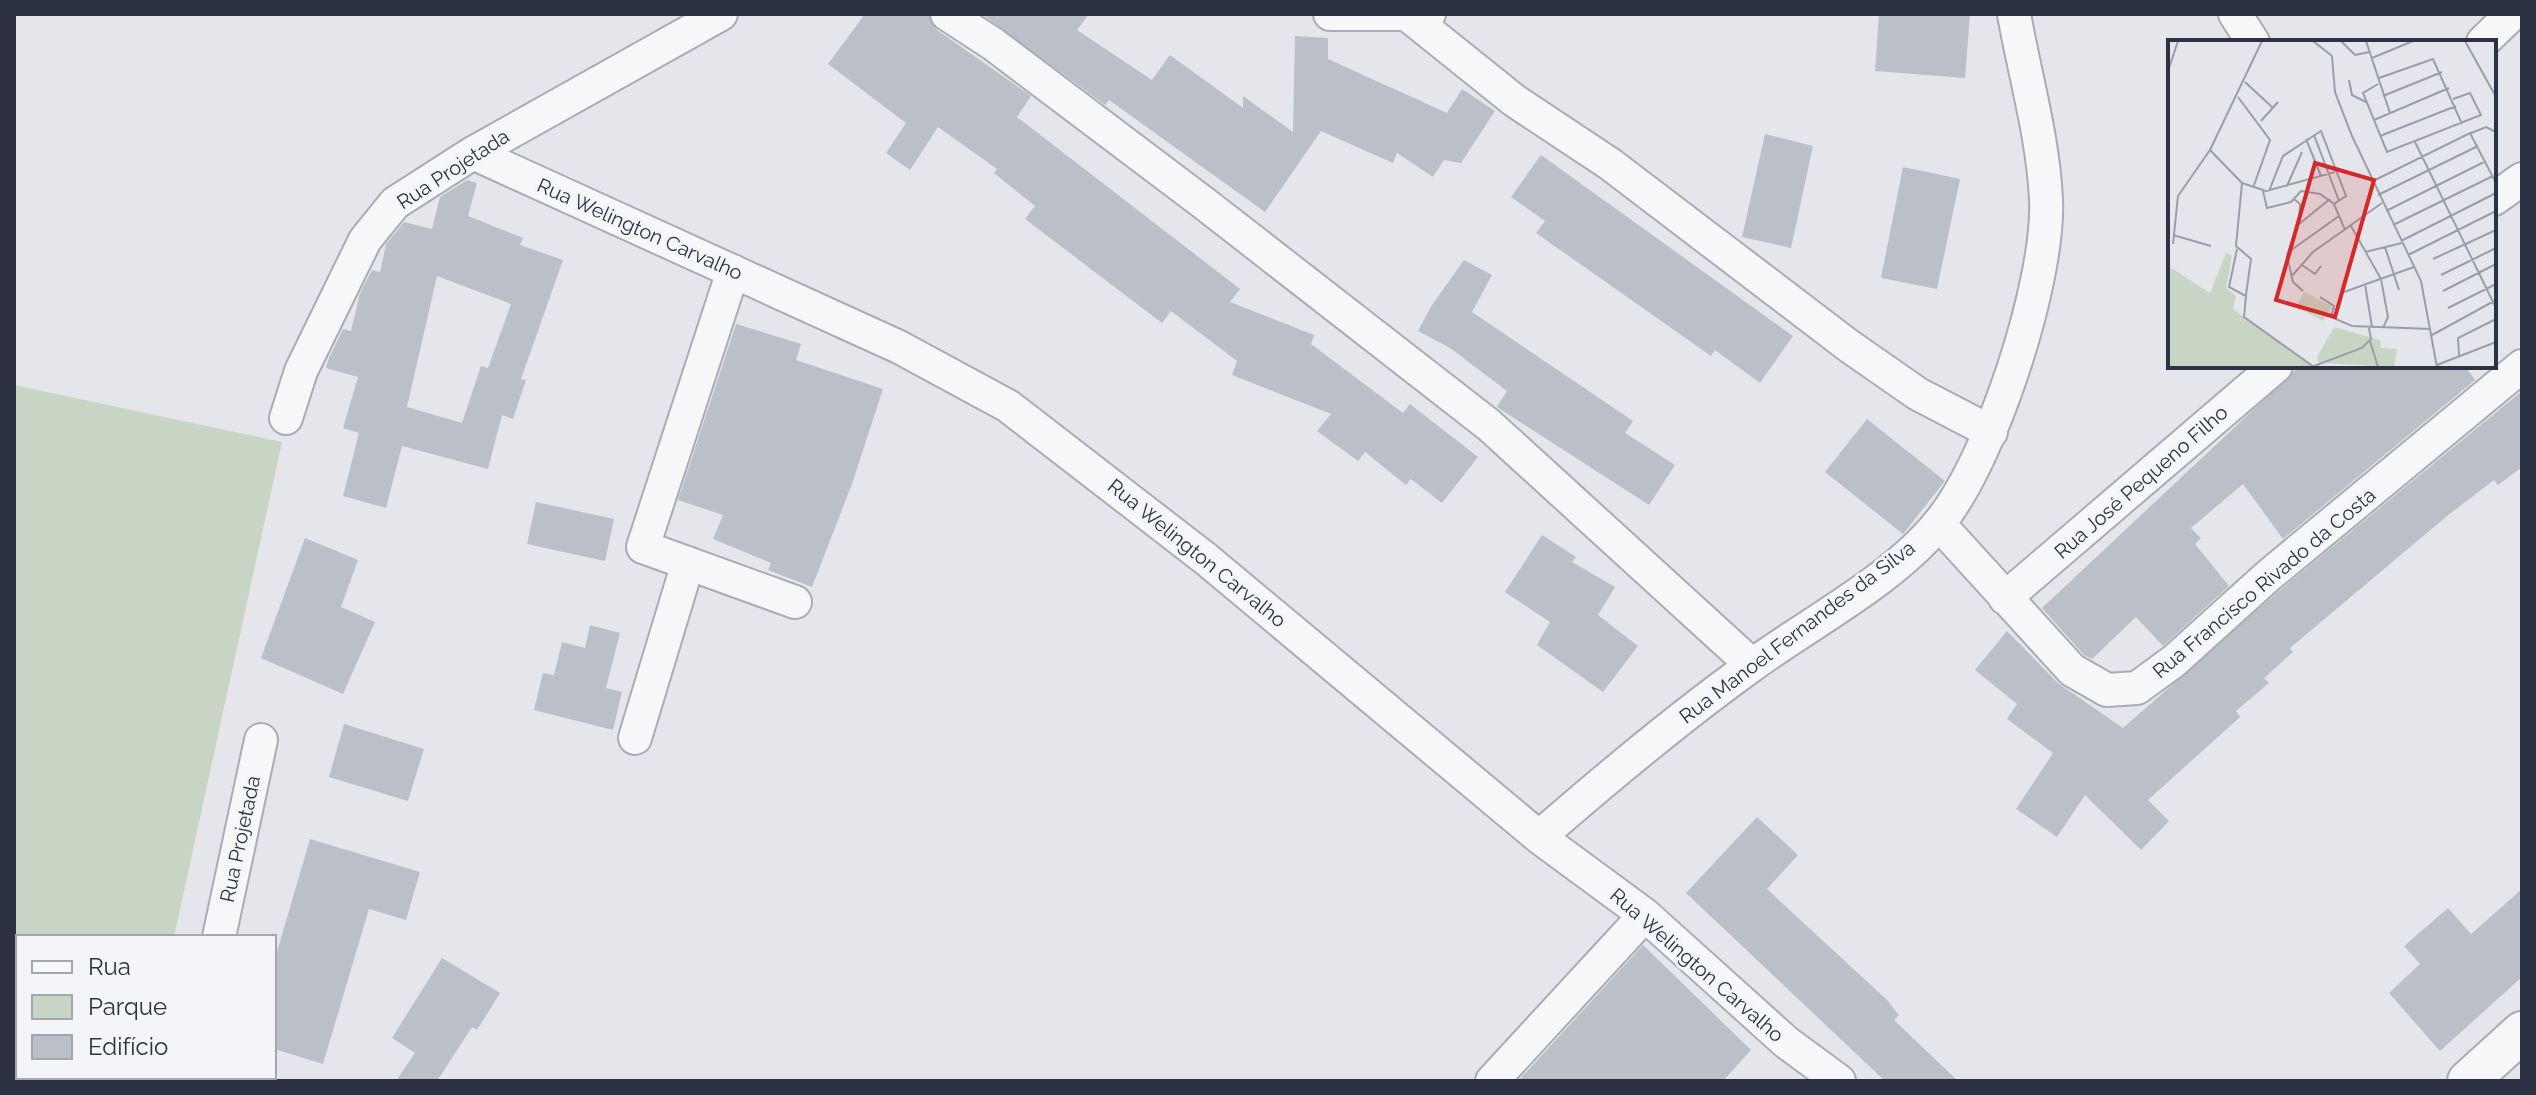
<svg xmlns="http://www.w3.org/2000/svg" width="2536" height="1095" viewBox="0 0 2536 1095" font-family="Raleway,sans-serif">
	<rect width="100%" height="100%" fill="#e4e6eb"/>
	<path fill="#c8d5c5" d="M14 385 282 442 174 937H18V955L14 954Z"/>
	<path fill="#bbbfc8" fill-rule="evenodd" d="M865 14H928L937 30 1031 96 1017 117 1240 289 1230 302 1314 335 1311 344 1403 413 1410 404 1478 457 1442 503 1411 479 1406 485 1365 452 1358 461 1317 431 1331 414 1232 375 1237 361 1171 311 1162 323 1025 219 1035 206 994 173 997 169 938 127 910 170 886 153 906 123 828 64Z
		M982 14H1089L1077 30 1152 80 1170 55 1243 108V96L1293 132 1295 36 1328 38V59L1447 113 1462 89 1495 111 1461 163 1444 160 1433 177 1397 153 1393 163 1321 131 1265 212 1109 100 1105 105Z
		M1879 14H1970L1965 78 1875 71Z
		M1765 134 1813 146 1791 248 1742 237Z
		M1541 155 1793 336 1760 383 1715 350 1711 356 1536 233 1545 221 1511 197Z
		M1903 167 1960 179 1937 289 1881 278Z
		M467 180 477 183 468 216 523 238 520 245 563 260 521 379 526 380 513 419 502 415 488 469 402 446 386 508 343 496 359 433 343 428 358 377 326 368 329 358 343 329 351 331 360 293 372 270 380 272 386 244 404 222 432 229 440 197ZM437 276 511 304 488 368 481 366 462 423 407 407Z
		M1464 260 1492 275 1472 312 1633 421 1625 433 1675 465 1649 505 1497 407 1507 391 1450 348 1418 331 1432 305Z
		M736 324 801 344 796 360 883 389 852 484 812 587 768 570 771 563 713 539 723 515 678 500Z
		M2300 366H2465L2475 380 2283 539 2243 484 2191 528 2201 538 2195 544 2229 586 2163 646 2136 617 2092 659 2084 655 2042 608Z
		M2522 391V467L2498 485 2494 480 2447 516 2290 648 2293 652 2264 678 2269 683 2236 711 2240 717 2148 800 2169 821 2141 850 2085 795 2057 837 2016 809 2053 753 2007 719 2017 704 1975 670 2007 631 2058 683 2123 728 2280 590Z
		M1867 419 1945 481 1903 534 1825 472Z
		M536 502 614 519 605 561 527 544Z
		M1542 535 1576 557 1572 562 1615 587 1598 615 1638 646 1603 692 1537 645 1550 622 1505 592Z
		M305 538 358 560 341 607 375 622 343 694 261 658Z
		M590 625 620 633 606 688 622 692 613 730 534 710 543 673 554 675 562 642 585 648Z
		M344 724 424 749 408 801 329 777Z
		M1757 817 1798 855 1767 889 1887 1000 1899 1015 1894 1020 1958 1081H1885L1686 893Z
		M310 839 420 872 406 920 369 909 323 1064 274 1049V962Z
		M2522 889V977L2440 1051 2389 993 2420 964 2404 946 2448 908 2471 934Z
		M1643 945 1751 1050 1723 1081H1518Z
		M442 958 500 993 477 1030 472 1027 437 1081H396L415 1053 392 1038Z"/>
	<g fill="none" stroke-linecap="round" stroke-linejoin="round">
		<g stroke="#a9acb5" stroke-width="36">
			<path id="minor" d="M947 14 993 44 1205 204 1489 425 1752 665
				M1330 14H1429
				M2235 14 2253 42
				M1409 16 1515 101 1610 164 1849 346 1918 394 1991 432
				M2483 42 2512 14
				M473 153 899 347 1008 406 1206 559 1539 837 1645 915 1786 1042 1839 1081
				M2494 199 2522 179
				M733 271 643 547 795 602
				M286 418 301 371 365 240 395 203 473 153 721 14
				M1939 524 2072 670 2107 690 2137 688 2174 661 2268 576 2522 366
				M2005 598 2276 366
				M635 738 688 563
				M1539 837C1608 777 1677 719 1751 666 1811 622 1892 581 1939 523 1991 461 2050 280 2046 199 2043 137 2025 76 2014 14
				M219 937 261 740
				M14 1003H18
				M1492 1081 1645 915"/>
		</g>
		<g stroke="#a9acb5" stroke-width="44">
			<path id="tertiary" d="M2468 1081 2522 1032"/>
		</g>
		<use href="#minor" stroke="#f6f7f9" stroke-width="32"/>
		<use href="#tertiary" stroke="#f6f7f9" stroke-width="40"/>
	</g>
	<g text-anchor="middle" stroke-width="6" stroke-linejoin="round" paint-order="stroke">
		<g font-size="20" fill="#2c3243" stroke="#f4f5f8">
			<text transform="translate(453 169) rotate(-33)" y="7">Rua Projetada</text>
			<text transform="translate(640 229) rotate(24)" y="7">Rua Welington Carvalho</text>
			<text transform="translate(2141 482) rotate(-41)" y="7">Rua José Pequeno Filho</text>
			<text transform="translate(1197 553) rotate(39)" y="7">Rua Welington Carvalho</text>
			<text transform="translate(2264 583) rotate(-40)" y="7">Rua Francisco Rivado da Costa</text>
			<text transform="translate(1797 632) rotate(-37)" y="7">Rua Manoel Fernandes da Silva</text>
			<text transform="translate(240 839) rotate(-78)" y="7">Rua Projetada</text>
			<text transform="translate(1697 965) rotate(41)" y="7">Rua Welington Carvalho</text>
		</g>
	</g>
	<g transform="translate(2168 40)">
		<rect width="328" height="328" fill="#e4e6eb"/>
		<path d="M58 213 64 216 58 248 68 256 65 269 145 327H0V226L42 253ZM136 252 164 266 155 281 128 267ZM166 287 212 300 213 308 229 309 226 327 151 323 149 317Z" fill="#c8d5c5"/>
		<path fill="none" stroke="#9a9ea8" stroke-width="2" d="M145 1 164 16 167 52 184 96 253 241 269 327M173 1 187 15 202 12M198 1 222 73M297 1 328 57M204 18 245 1M0 31 10 1M211 38 265 19 294 84M181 40 184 55 198 62M77 42 105 68M210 44 195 53 219 112 313 75 302 53 285 59M215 56 274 32M70 57 102 100 85 148M206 80 281 48M93 81 110 62M303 93 318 87 328 92M146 95 171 161M212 96 288 66M138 99 153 136M247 102 328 268M42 110 94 1M42 110 74 143M203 142 302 93 328 143M74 143 68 206 83 219 78 255M74 143 98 151 167 132M119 146 134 112M95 151 99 168 123 162 133 151 152 154 166 164 177 190M101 151 115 116 153 91 178 156 166 164M210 155 310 106M126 159 132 164 131 180 119 216 125 242 135 251M218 171 318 121M131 184 162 159M225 185 325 136M183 186 213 239 220 277 215 288M5 195 43 206M233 201 328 153M5 204 10 156 42 110M217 207 231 250M69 209 61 247 78 256 76 277 146 327M197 212 234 203M119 213 171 176M240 215 328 171M265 219 328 190M134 225 147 234 153 226M273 235 328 208M123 237 145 212 214 163M197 244 204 287M275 251 328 224M176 252 246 227M152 257 166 266 163 277 184 286 263 289M280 268 328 244M264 295 328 260M202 301 210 327M291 316 290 298 328 279M269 325 328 302M146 326 194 308 203 299 201 288"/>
		<path fill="#d62828" fill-opacity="0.15" stroke="#d62828" stroke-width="4" d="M147 123 206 140 167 277 108 260Z"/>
		<rect width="328" height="328" fill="none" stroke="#2c3243" stroke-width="4"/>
	</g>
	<rect width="2536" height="1095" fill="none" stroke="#2c3243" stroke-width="32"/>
	<rect x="16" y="935" width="260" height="144" fill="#f4f5f8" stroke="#a4a7b0" stroke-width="2"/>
	<rect x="32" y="961" width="40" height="12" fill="#f6f7f9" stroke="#a4a7b0" stroke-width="2"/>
	<text x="88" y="975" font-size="24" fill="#2c3243">Rua</text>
	<rect x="32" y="995" width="40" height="24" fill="#c8d5c5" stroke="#a4a7b0" stroke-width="2"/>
	<text x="88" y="1015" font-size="24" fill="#2c3243">Parque</text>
	<rect x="32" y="1035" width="40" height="24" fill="#bbbfc8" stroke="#a4a7b0" stroke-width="2"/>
	<text x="88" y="1055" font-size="24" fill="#2c3243">Edifício</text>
</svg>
